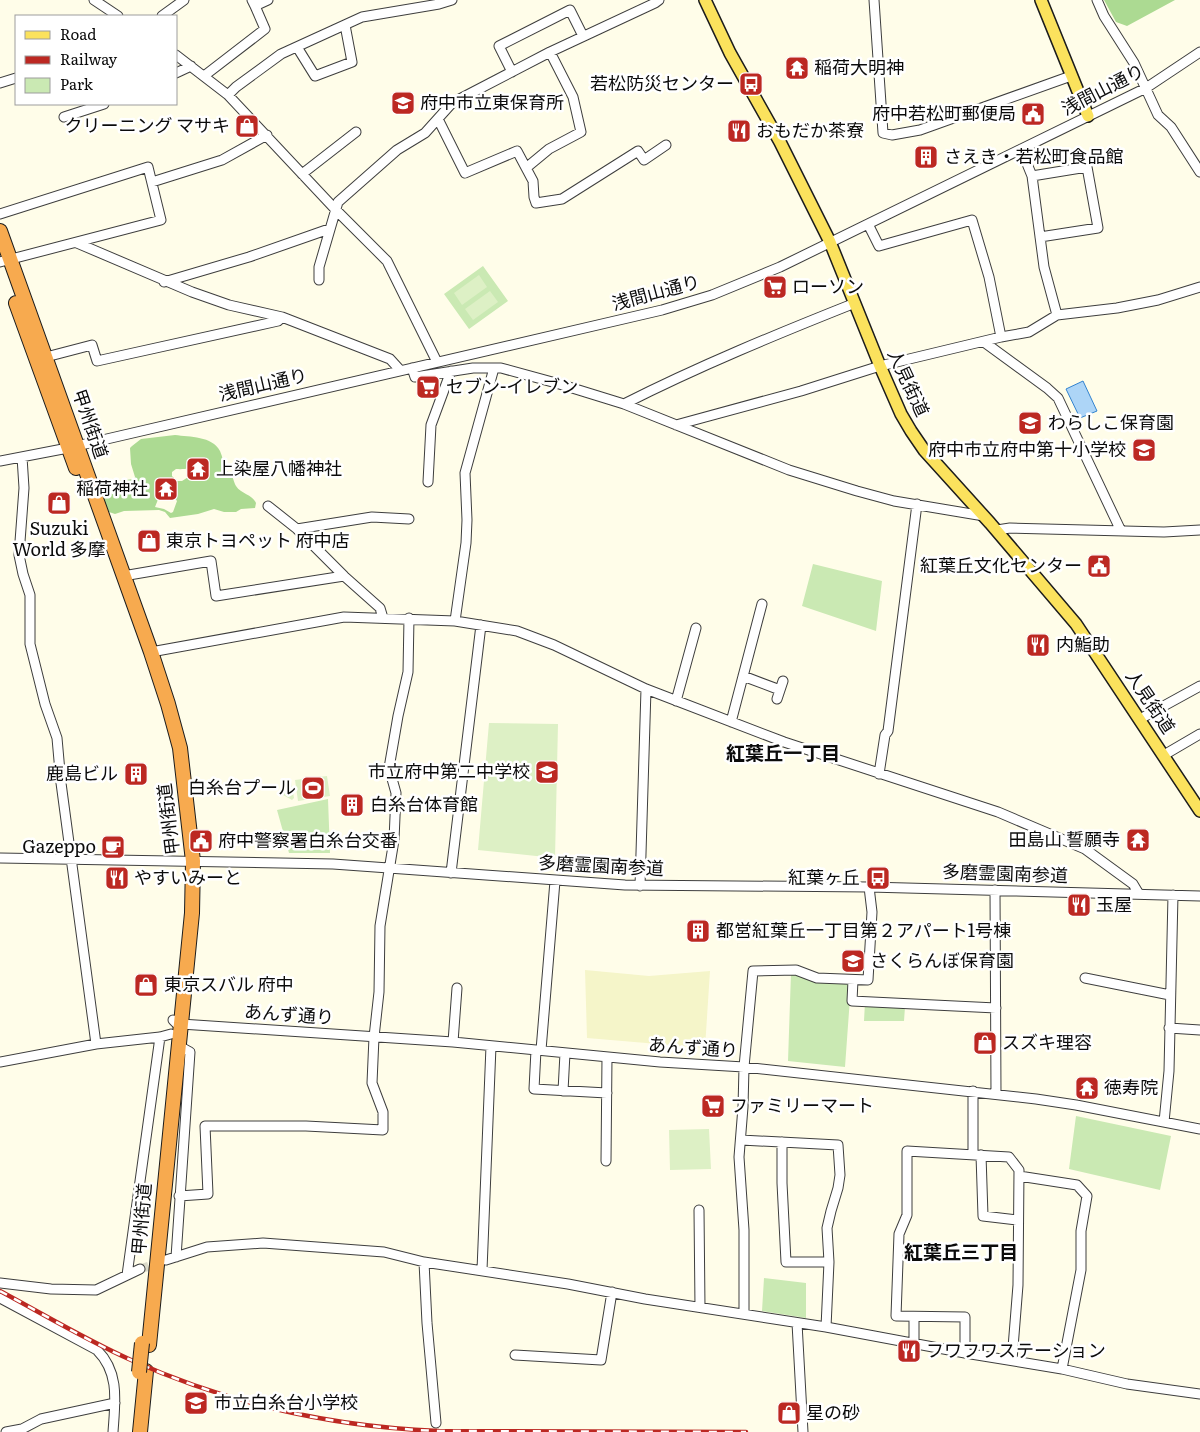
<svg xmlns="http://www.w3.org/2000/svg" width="1200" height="1432" viewBox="0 0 1200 1432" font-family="Literata,'Noto Sans JP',serif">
	<rect width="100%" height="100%" fill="#fffde9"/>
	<path fill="#f5f5c9" d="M585 970 649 976 710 971 705 1048 587 1038Z"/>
	<path fill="#cae9b3" d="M483 266 508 301 469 329 444 294Z
		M813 564 882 581 876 631 802 606Z
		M328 799 330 853H289L277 810Z
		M791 973 848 981 851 984 845 1067 788 1061Z
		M865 1002 905 1007 904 1021H864Z
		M1076 1116 1171 1136 1160 1190 1069 1169Z
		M764 1278 806 1283V1318L762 1311Z"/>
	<path fill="#acda92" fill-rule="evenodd" d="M1104 0H1175L1127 26 1116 22Z
		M175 435C190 437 212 436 220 451 223 457 223 464 226 470 228 472 230 473 231 475 234 479 234 483 236 486 241 494 252 494 256 503L255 508 241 509 236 512H224L214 509 198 514 170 518 165 512 159 510 124 511 115 514 109 512 98 485V483L134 479 135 477 131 464 130 448 132 446 141 439ZM203 459 207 464 206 474 200 476 193 474 182 481H177L172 476V472L176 469C194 470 190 465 203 459ZM162 496 174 497 177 501 173 512 171 513 164 509 155 507 159 497Z"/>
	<path fill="#ddf0c5" d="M479 275 487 287 462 305 454 293Z
		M490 291 498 302 473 320 465 309Z
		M489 723 558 724 555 858 478 850Z
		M327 776 330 796 298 801 295 780Z
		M289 779 291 781 294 798 292 800 283 795C280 788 283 784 289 779Z
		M709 1129 711 1169 670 1170 669 1130Z"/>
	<path fill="#add5f7" stroke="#3383cf" d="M1083 381 1097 411 1080 418 1066 389Z"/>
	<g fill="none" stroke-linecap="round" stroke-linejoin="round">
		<path stroke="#dad9c8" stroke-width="9" stroke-dasharray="9 4.5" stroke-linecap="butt" d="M140 1269 161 1262"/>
		<g stroke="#3e3e3e" stroke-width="11">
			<path id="minor" d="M94 0 118 16
				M252 0 255 6 268 0
				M874 0 883 133 892 135 920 130 1071 76
				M1097 0 1104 16 1134 63 1158 115 1171 127 1200 172
				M162 16 184 0
				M297 47 315 76 352 62 345 25
				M176 55 228 95 335 209 387 261 437 362
				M512 72 499 46 570 10 583 36
				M176 73 191 66
				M204 76 265 29 255 6
				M0 83 16 78
				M228 95 236 87 281 54 362 17 439 4 452 0
				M64 117 104 104
				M438 119 465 173 517 151 533 181 534 197 536 203 562 199 638 151 644 160 666 145
				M1021 149 1032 176 1044 267 1057 315
				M526 168 549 149 581 132 573 97 550 52
				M302 174 356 132
				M1032 176 1087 167 1098 228 1040 237
				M152 182 222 160 267 135
				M0 214 148 167 161 220 0 262
				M868 224 879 246 972 220 989 277 1001 337
				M77 243 192 292 229 305 282 317 390 359 400 370
				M319 280V267L338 202 397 150 425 133 452 103 550 52 655 3 659 0
				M164 282 249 257 329 229
				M984 342 1047 388 1058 398 1121 531
				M46 357 92 345 97 361 278 321 282 317
				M412 368 415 377 473 368H501L556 383 624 404 789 470 857 491 894 501 984 516
				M624 404C699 366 777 334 855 303
				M676 425 801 391 880 366 1001 337 1029 332 1057 315 1117 308 1158 300 1200 287
				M22 457 24 488 19 555 23 574 30 595V644L45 704 57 738 61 783 96 1044
				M0 461 68 448 662 310 712 295 780 267 1146 88 1200 52
				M428 482 431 425 451 371
				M268 506 297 529 344 576 380 608 383 618
				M297 529 372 517 409 519
				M997 530 1010 528 1164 532 1200 530
				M123 576 211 561 216 596 344 576
				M455 621 466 543 467 520 465 473 494 368
				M151 652 344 617 455 621 517 631 554 645 646 689 784 742 998 812 1085 849 1133 884 1139 894
				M743 676 780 690
				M777 699 783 681
				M676 701 696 628
				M1140 719 1200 686
				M731 722 762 604
				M1164 755 1200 734
				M879 774 885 735 888 731 917 504
				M0 858 333 864 625 885 869 887 1200 896
				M451 873 481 625
				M640 886 646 689
				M995 890 996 1094
				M1085 978 1170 995
				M853 980 852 1001 996 1008
				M173 1020 176 1023 181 1024 453 1042 660 1062 744 1067 1036 1099 1076 1105 1200 1129
				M1169 1028 1200 1030
				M453 1042 457 988
				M536 1050 534 1089 607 1093
				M541 1050 555 881
				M0 1062 96 1044 160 1037 171 1034
				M563 1091 565 1053
				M973 1091V1155
				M1164 1122 1169 1071 1173 895
				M741 1140 838 1145 840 1175 838 1188 831 1211 827 1228 829 1262 826 1327
				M782 1142V1183L786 1262H829
				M981 1155 983 1216 1017 1220
				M606 1161 607 1057
				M1019 1176 1077 1185 1087 1196 1081 1231V1270L1062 1369
				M179 1196 208 1194 205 1126H306L383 1130V1112L372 1083 374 1037 379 992 380 926 394 840 396 793 389 768 398 716 408 672 409 618
				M699 1210 700 1307
				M176 1257 190 1052 179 1046
				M166 1260 207 1247 263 1243 384 1252 424 1262 568 1284 645 1299 826 1327 965 1353 1062 1369 1127 1384 1200 1394
				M424 1262 427 1323 436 1423
				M482 1270 491 1046
				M127 1275 160 1037
				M0 1283 51 1289 96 1290 140 1269
				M0 1298 97 1350C120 1373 115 1402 113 1432
				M744 1314V1230L739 1157 743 1107 744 1067 753 971 796 970 817 978 868 980 872 912 869 887
				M797 1323 803 1432
				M914 1343V1317
				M965 1353V1317L896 1316 899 1234 907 1215V1151L1009 1157 1019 1170 1018 1285 1012 1360
				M515 1355 601 1360 612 1292
				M6 1432 22 1429 41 1419 115 1403"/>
		</g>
		<g stroke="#1c1c1c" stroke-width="14">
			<path id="major" d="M705 0 730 53 780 142 830 242 880 366 901 414 911 431 924 450 990 523 1076 624 1200 811
				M1041 0 1088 116"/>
		</g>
		<g stroke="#1c1c1c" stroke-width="16">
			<path id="highway" d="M0 231 151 652 168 704 180 748 193 861 192 913 149 1345
				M16 303 76 468
				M140 1432 146 1371"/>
		</g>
		<use href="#minor" stroke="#fff" stroke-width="9"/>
		<use href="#major" stroke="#fbe25d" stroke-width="11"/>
		<use href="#highway" stroke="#f7aa4f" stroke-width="14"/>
		<g stroke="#bc2822" stroke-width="4.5">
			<path id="rail" d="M0 1291C43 1314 86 1340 131 1360 229 1404 332 1427 439 1431L746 1432"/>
		</g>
		<use href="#rail" stroke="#fff" stroke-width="2.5" stroke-dasharray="8" stroke-linecap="butt"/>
		<g stroke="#1c1c1c" stroke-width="16" stroke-linecap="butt">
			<path id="highway-bridge" d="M139 1372 142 1343"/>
		</g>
		<use href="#highway-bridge" stroke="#f7aa4f" stroke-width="14"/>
	</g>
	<defs>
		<g id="temple-square" transform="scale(1.25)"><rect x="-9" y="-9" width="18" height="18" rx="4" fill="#bc2822" stroke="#fff"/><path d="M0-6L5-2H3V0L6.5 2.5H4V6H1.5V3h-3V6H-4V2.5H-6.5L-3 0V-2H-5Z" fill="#fff"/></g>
		<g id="bus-square" transform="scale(1.25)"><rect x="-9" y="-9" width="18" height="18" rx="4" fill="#bc2822" stroke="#fff"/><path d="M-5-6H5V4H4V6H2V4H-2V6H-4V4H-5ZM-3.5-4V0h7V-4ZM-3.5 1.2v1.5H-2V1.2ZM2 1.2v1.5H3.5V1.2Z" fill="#fff"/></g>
		<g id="school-square" transform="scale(1.25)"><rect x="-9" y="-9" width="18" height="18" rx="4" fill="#bc2822" stroke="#fff"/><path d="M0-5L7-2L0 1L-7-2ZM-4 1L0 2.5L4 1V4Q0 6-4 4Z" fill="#fff"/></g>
		<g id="civic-square" transform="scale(1.25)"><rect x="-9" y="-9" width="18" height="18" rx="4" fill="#bc2822" stroke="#fff"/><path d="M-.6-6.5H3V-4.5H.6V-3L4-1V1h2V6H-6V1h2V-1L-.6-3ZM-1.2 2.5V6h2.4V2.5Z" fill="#fff"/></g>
		<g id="shop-square" transform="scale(1.25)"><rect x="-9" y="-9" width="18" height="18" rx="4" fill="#bc2822" stroke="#fff"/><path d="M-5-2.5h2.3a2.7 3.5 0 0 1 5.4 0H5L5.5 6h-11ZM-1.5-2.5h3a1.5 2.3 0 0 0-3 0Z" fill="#fff"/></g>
		<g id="restaurant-square" transform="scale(1.25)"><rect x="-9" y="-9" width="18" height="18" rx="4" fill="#bc2822" stroke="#fff"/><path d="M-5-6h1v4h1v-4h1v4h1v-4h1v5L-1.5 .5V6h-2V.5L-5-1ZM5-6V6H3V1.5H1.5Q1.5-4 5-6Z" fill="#fff"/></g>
		<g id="building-square" transform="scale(1.25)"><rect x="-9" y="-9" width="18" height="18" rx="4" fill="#bc2822" stroke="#fff"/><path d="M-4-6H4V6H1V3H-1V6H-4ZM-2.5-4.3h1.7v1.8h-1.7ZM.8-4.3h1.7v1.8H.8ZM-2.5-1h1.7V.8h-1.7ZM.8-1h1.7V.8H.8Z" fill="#fff"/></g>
		<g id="supermarket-square" transform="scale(1.25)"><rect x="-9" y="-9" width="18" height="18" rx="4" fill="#bc2822" stroke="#fff"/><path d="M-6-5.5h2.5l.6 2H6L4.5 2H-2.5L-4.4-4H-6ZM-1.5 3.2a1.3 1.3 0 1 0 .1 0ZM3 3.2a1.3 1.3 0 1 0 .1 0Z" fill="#fff"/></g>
		<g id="stadium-square" transform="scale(1.25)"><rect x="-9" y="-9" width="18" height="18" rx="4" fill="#bc2822" stroke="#fff"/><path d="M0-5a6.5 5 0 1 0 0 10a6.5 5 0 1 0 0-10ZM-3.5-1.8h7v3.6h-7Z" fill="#fff"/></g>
		<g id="cafe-square" transform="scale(1.25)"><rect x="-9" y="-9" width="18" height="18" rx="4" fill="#bc2822" stroke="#fff"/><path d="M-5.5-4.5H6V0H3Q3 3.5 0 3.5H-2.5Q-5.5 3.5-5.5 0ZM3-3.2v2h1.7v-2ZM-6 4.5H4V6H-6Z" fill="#fff"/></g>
	</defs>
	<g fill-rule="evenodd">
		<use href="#temple-square" x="797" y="68"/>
		<use href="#bus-square" x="751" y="84"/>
		<use href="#school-square" x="403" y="103"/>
		<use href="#civic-square" x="1033" y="114"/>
		<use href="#shop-square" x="247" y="126"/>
		<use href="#restaurant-square" x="739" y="131"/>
		<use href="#building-square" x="926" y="157"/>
		<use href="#supermarket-square" x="775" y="287"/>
		<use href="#supermarket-square" x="428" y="387"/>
		<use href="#school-square" x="1030" y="423"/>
		<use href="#school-square" x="1144" y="450"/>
		<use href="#temple-square" x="198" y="469"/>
		<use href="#temple-square" x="166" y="489"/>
		<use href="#shop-square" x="59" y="503"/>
		<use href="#shop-square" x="149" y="541"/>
		<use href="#civic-square" x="1099" y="566"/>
		<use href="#restaurant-square" x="1038" y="645"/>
		<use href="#school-square" x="547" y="772"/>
		<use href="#building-square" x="136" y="774"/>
		<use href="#stadium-square" x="313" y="788"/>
		<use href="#building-square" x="352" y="805"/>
		<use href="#temple-square" x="1138" y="840"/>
		<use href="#civic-square" x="201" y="841"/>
		<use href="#cafe-square" x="113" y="847"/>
		<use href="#restaurant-square" x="117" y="878"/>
		<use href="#bus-square" x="878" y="878"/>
		<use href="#restaurant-square" x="1079" y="905"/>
		<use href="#building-square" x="698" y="931"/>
		<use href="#school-square" x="853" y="961"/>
		<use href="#shop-square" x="146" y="985"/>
		<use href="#shop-square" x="985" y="1043"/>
		<use href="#temple-square" x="1087" y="1088"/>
		<use href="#supermarket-square" x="713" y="1106"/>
		<use href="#restaurant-square" x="909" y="1351"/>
		<use href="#school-square" x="196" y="1403"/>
		<use href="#shop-square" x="789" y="1413"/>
	</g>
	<g text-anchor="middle" stroke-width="5" stroke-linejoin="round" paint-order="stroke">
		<g font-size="18" fill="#0b0b0b" stroke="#fff" text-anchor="start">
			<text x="814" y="74">稲荷大明神</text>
			<text x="734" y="90" text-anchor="end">若松防災センター</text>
			<text x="420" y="109">府中市立東保育所</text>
			<text x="1016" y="120" text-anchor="end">府中若松町郵便局</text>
			<text x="230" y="132" text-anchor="end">クリーニング マサキ</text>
			<text x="756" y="137">おもだか茶寮</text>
			<text x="944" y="163">さえき・若松町食品館</text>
			<text x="792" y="293">ローソン</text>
			<text x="446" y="393">セブン-イレブン</text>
			<text x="1048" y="429">わらしこ保育園</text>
			<text x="1126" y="456" text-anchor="end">府中市立府中第十小学校</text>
			<text x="216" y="475">上染屋八幡神社</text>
			<text x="148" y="495" text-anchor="end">稲荷神社</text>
			<text x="59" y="535" text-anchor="middle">Suzuki<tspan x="59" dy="21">World 多摩</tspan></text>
			<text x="166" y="547">東京トヨペット 府中店</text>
			<text x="1082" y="572" text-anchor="end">紅葉丘文化センター</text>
			<text x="1056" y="651">内鮨助</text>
			<text x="530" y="778" text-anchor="end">市立府中第二中学校</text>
			<text x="118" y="780" text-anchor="end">鹿島ビル</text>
			<text x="296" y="794" text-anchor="end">白糸台プール</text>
			<text x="370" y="811">白糸台体育館</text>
			<text x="1120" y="846" text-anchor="end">田島山 誓願寺</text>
			<text x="218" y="847">府中警察署白糸台交番</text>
			<text x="96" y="853" text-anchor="end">Gazeppo</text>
			<text x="134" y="884">やすいみーと</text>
			<text x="860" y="884" text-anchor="end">紅葉ヶ丘</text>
			<text x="1096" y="911">玉屋</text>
			<text x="716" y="937">都営紅葉丘一丁目第２アパート1号棟</text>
			<text x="870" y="967">さくらんぼ保育園</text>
			<text x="164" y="991">東京スバル 府中</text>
			<text x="1002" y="1049">スズキ理容</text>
			<text x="1104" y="1094">徳寿院</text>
			<text x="730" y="1112">ファミリーマート</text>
			<text x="926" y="1357">フワフワステーション</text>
			<text x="214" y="1409">市立白糸台小学校</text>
			<text x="806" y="1419">星の砂</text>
		</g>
		<g font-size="18" fill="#0b0b0b" stroke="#fff">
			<text transform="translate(1103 90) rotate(-27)" y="6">浅間山通り</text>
			<text transform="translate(656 293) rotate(-15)" y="6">浅間山通り</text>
			<text transform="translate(908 383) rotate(65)" y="6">人見街道</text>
			<text transform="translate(263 385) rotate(-13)" y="6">浅間山通り</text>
			<text transform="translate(90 424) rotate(71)" y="6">甲州街道</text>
			<text transform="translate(1150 702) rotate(56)" y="6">人見街道</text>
			<text transform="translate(169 819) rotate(-97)" y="6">甲州街道</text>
			<text transform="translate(601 866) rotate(3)" y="6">多磨霊園南参道</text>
			<text transform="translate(1005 874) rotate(2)" y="6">多磨霊園南参道</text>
			<text transform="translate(289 1015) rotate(4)" y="6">あんず通り</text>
			<text transform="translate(693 1048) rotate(4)" y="6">あんず通り</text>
			<text transform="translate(142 1219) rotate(-85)" y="6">甲州街道</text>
		</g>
		<g font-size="19" font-weight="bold" fill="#0b0b0b" stroke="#fff">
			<text x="783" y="760">紅葉丘一丁目</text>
			<text x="961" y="1259">紅葉丘三丁目</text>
		</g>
	</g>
	<rect x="15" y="15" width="162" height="90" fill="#ffffff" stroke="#9d9d9d"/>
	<rect x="25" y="31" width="25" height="8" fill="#fbe25d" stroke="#9d9d9d"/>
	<text x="60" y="40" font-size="15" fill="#0b0b0b">Road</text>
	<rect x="25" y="56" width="25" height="8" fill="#bc2822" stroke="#9d9d9d"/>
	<text x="60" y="65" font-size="15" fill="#0b0b0b">Railway</text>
	<rect x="25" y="78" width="25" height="15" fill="#cae9b3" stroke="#9d9d9d"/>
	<text x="60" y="90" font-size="15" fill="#0b0b0b">Park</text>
</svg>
